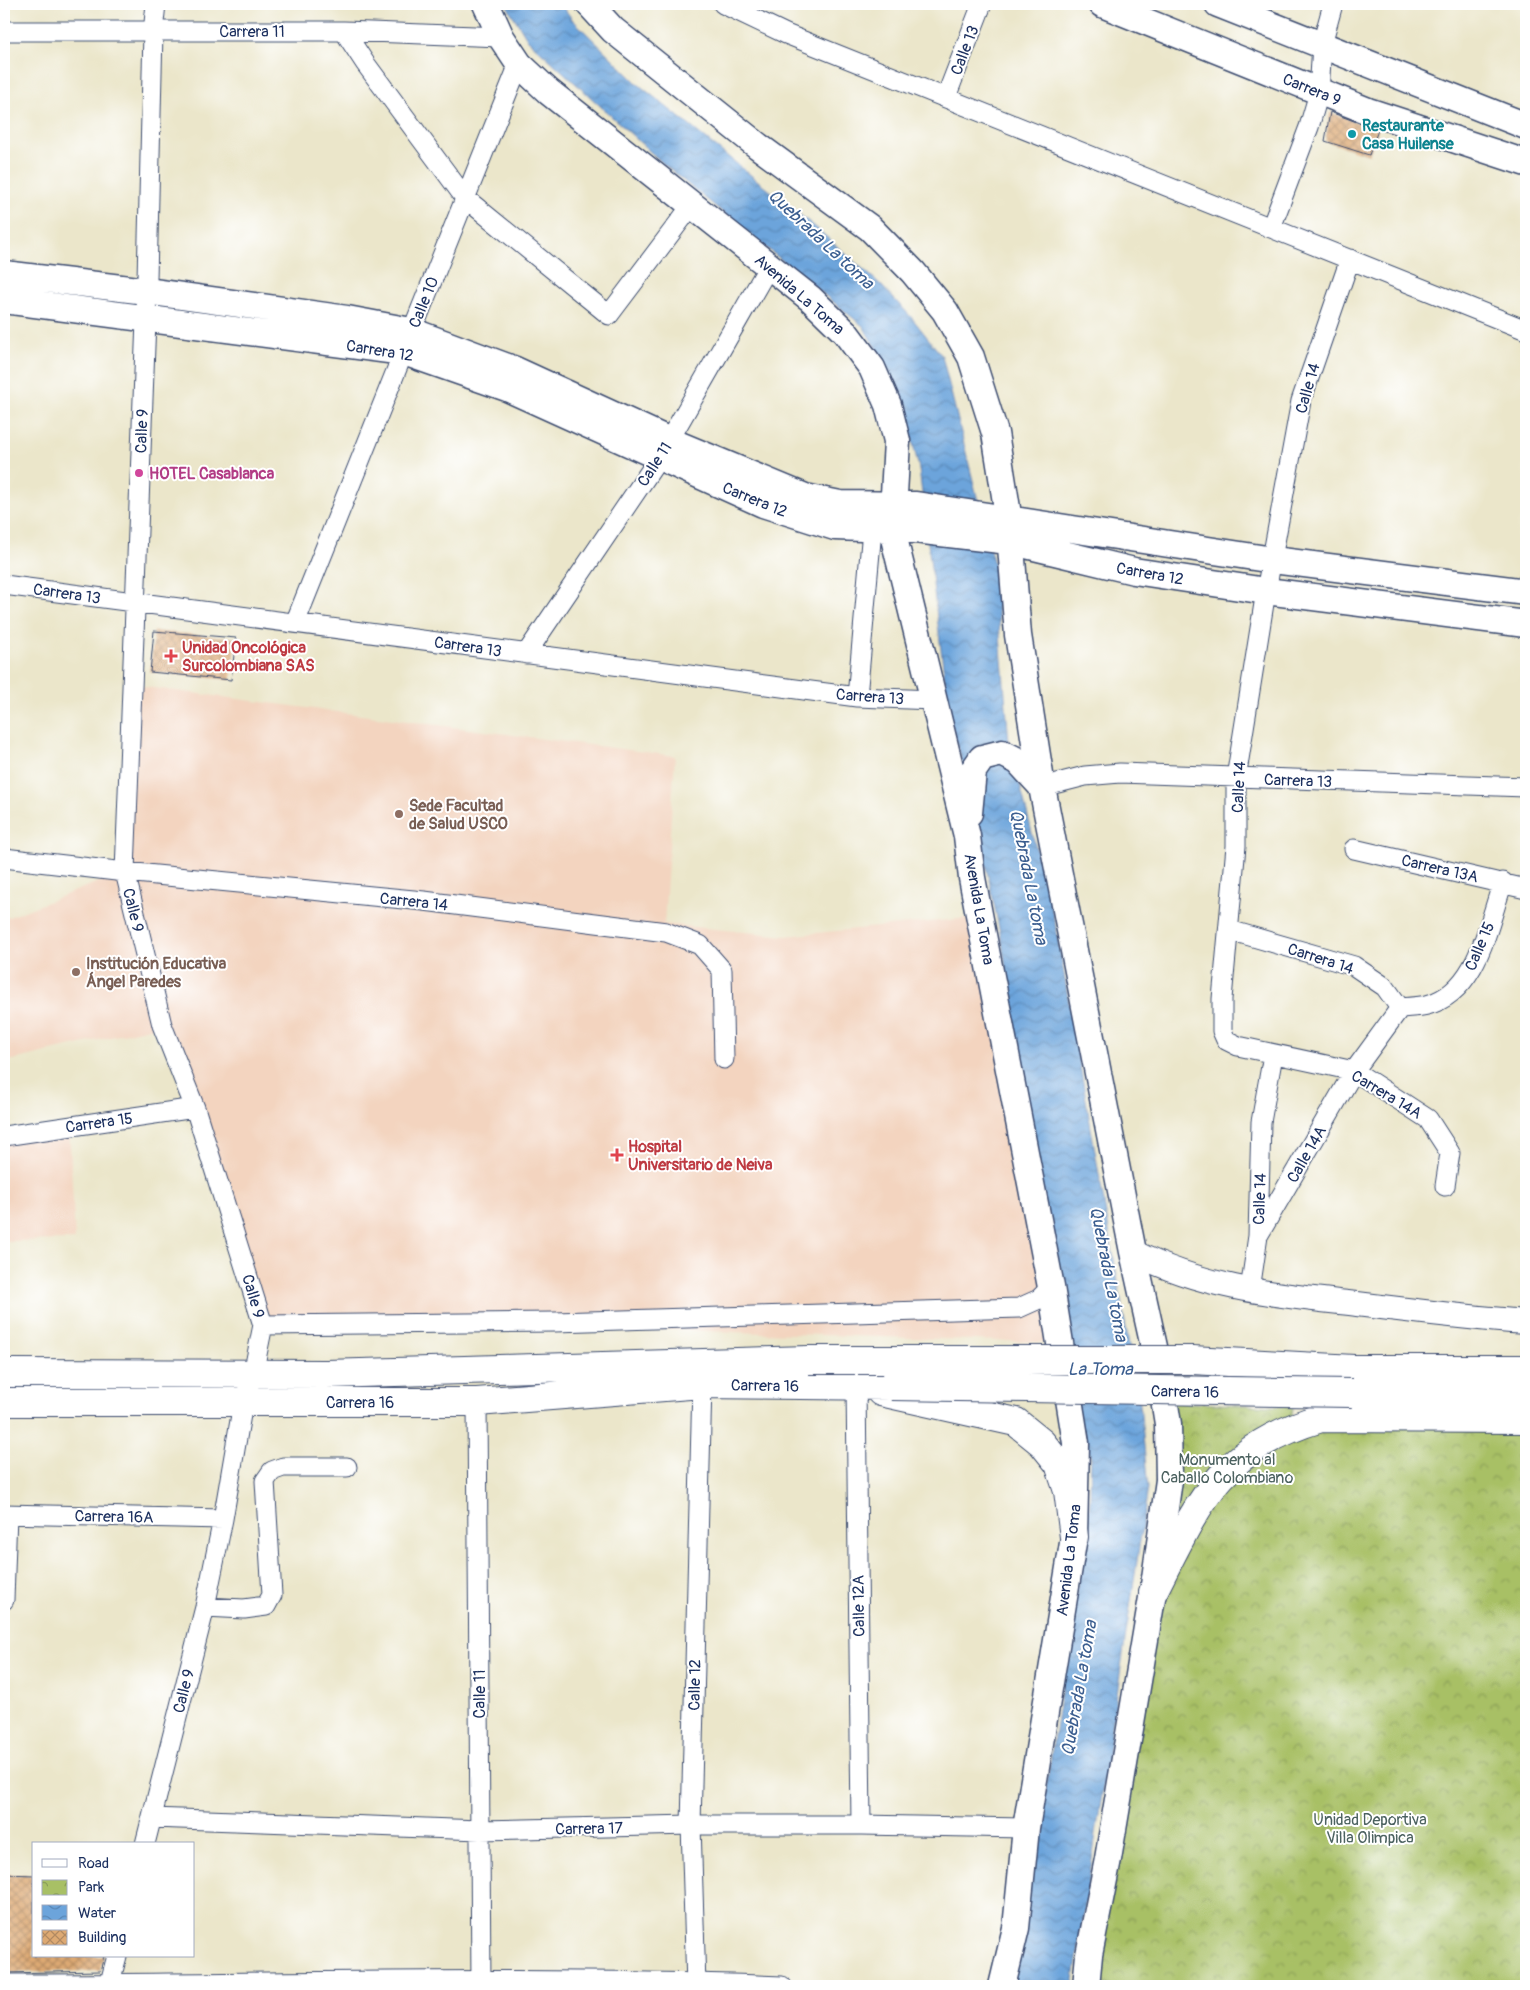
<svg xmlns="http://www.w3.org/2000/svg" width="1530" height="1990" viewBox="0 0 1530 1990" font-family="Pangolin,sans-serif">
	<defs>
		<pattern id="park-crowns" width="20" height="18" patternUnits="userSpaceOnUse" patternTransform="scale(1.25)"><rect width="20" height="18" fill="#a8c065"/><path d="M2 6a3 3 0 1 1 6 0M12 15a3 3 0 1 1 6 0" fill="none" stroke="#889c56"/></pattern>
		<pattern id="water-waves" width="16" height="10" patternUnits="userSpaceOnUse" patternTransform="scale(1.25)"><rect width="16" height="10" fill="#6ca4db"/><path d="M0 5q4-4 8 0t8 0" fill="none" stroke="#5886b5"/></pattern>
		<pattern id="building-cross-hatch" width="8" height="8" patternUnits="userSpaceOnUse" patternTransform="scale(1.25)"><rect width="8" height="8" fill="#dda973"/><path d="M0 0l8 8M0 8l8-8" fill="none" stroke="#b28a62"/></pattern>
	</defs>
	<rect width="100%" height="100%" fill="#fff"/>
	<filter id="ink" filterUnits="userSpaceOnUse"><feTurbulence type="fractalNoise" baseFrequency=".02" numOctaves="2"/><feDisplacementMap in="SourceGraphic" scale="10" xChannelSelector="R" yChannelSelector="G"/><feConvolveMatrix kernelMatrix="1 2 1 2 8 2 1 2 1" color-interpolation-filters="sRGB"/></filter>
	<filter id="wash" filterUnits="userSpaceOnUse"><feTurbulence type="fractalNoise" baseFrequency=".0096" numOctaves="4" result="noise"/><feDisplacementMap in="SourceGraphic" scale="20" xChannelSelector="R" yChannelSelector="G"/><feGaussianBlur stdDeviation="1.12" result="paint"/><feColorMatrix in="noise" values="0 0 0 0 0 0 0 0 0 0 0 0 0 0 0 0 0 1.4 0 .05"/><feComposite in="paint" operator="in"/></filter>
	<g filter="url(#wash)">
		<rect width="100%" height="100%" fill="#ebe6ca"/>
		<path fill="#f3d4bf" d="M131 685 675 756 664 924 786 936 980 917 1060 1343 260 1316 162 1025 4 1062V919L124 872Z
			M69 1126 75 1240 4 1241V1136Z"/>
		<path fill="url(#park-crowns)" stroke="#627862" d="M1164 1402 1293 1407 1291 1426 1526 1419V1986H1092L1126 1767Z"/>
		<path fill="url(#water-waves)" stroke="#446a9c" d="M506 4H561L572 19 638 84 815 227 880 284 912 318 942 356 994 565 1009 742 1055 923 1129 1345 1137 1373 1148 1488 1073 1986H1009L1039 1834 1090 1504 1091 1458 1066 1375 1002 942 970 790 949 715 919 469 901 392 863 326 668 168 528 40Z"/>
		<g id="blocks">
			<path fill="url(#building-cross-hatch)" d="M1330 112 1378 130 1369 155 1325 141Z
				M154 631 236 638 231 680 150 672Z
				M4 1874 34 1875V1956H104L100 1971 4 1973Z"/>
		</g>
	</g>
	<g filter="url(#ink)">
		<use href="#blocks" fill-opacity="0" stroke="#3a4a6e" stroke-width="1"/>
		<g fill="none" stroke-linecap="round" stroke-linejoin="round">
			<g stroke="#3a4a6e" stroke-width="21">
				<path id="minor" d="M723 4 786 34 1526 330
					M4 31H344L501 37
					M344 31 365 63 465 198 609 315 692 205
					M946 97 982 4
					M1271 228 1309 127 1319 93 1322 44 1333 4
					M1350 259 1301 401 1266 591 1236 778V846L1222 999V1031L1226 1040 1238 1046 1354 1071 1428 1119 1450 1153 1445 1186
					M4 585 857 697 933 700
					M295 623 519 64
					M526 654 659 458 769 266
					M857 697 872 530
					M1042 787 1085 776 1120 773 1526 787
					M1354 849 1526 889
					M4 858 125 872 424 901 666 932 700 945 722 970 724 1059
					M1229 930 1354 966 1385 987 1400 1008
					M4 1136 195 1108
					M1258 1236 1354 1071 1400 1008C1409 1007 1419 1007 1427 1005 1478 992 1488 924 1503 882
					M1250 1290 1258 1236 1261 1122 1273 1055
					M263 1325 555 1322 1019 1308 1039 1299 1051 1287
					M856 1386 861 1825
					M477 1402 481 1986
					M4 1514 223 1519
					M4 1600 7 1514
					M205 1607 244 1609 266 1606 272 1595 265 1481 272 1471 283 1467H347
					M152 1818 480 1830 691 1825H861L1026 1828
					M145 1844 205 1607 223 1519 243 1403 253 1374 263 1325 195 1108 162 1025 125 872 146 320 153 32 156 4
					M4 1984C263 1984 523 1975 782 1986
					M109 1986 117 1956
					M696 1986 691 1825 702 1384"/>
			</g>
			<g stroke="#3a4a6e" stroke-width="26">
				<path id="tertiary" d="M1133 1252C1204 1289 1278 1295 1357 1304 1413 1311 1469 1318 1526 1322"/>
			</g>
			<g stroke="#3a4a6e" stroke-width="29">
				<path id="secondary" d="M486 4 501 37 519 64 549 92 811 299 845 332 872 368 888 405 897 441 892 530 967 836 972 878 1051 1287 1076 1443 1074 1537 1026 1828 1016 1928 1002 1986
					M589 4 613 30 758 146 870 228 913 272 945 311 971 357 995 433 1009 521 1018 635 1042 787 1133 1252 1160 1374 1168 1424 1169 1480 1153 1592 1108 1859 1089 1955 1086 1986
					M1102 4 1368 111 1526 163
					M1218 4 1526 126
					M4 274 146 291 347 319 411 331 513 369 670 441 805 497 840 504 916 505 1273 560 1526 592
					M4 300 404 352 507 388 763 504 835 527 915 530 1009 541 1134 571 1266 591 1526 624
					M969 813 973 771 982 758 1002 753 1018 761 1042 787"/>
			</g>
			<g stroke="#3a4a6e" stroke-width="30">
				<path id="primary" d="M1192 1360 1354 1369H1526
					M4 1373 326 1374 809 1360
					M881 1392 1016 1422 1042 1443 1059 1464 1068 1491 1074 1537
					M1352 1393 1526 1395
					M4 1402H477L702 1384 891 1386
					M1153 1592C1198 1504 1218 1449 1321 1418L1526 1419"/>
			</g>
			<use href="#minor" stroke="#fff" stroke-width="19"/>
			<use href="#tertiary" stroke="#fff" stroke-width="24"/>
			<use href="#secondary" stroke="#fff" stroke-width="26"/>
			<use href="#primary" stroke="#fff" stroke-width="28"/>
			<g stroke="#3a4a6e" stroke-width="30" stroke-linecap="butt">
				<path id="primary-bridge" d="M809 1360H1192
					M891 1386 1352 1393"/>
			</g>
			<use href="#primary-bridge" stroke="#fff" stroke-width="28"/>
		</g>
	</g>
	<circle fill="#0f9aa8" stroke="#fff" stroke-width="2" cx="1352" cy="134" r="5"/>
	<circle fill="#d1479c" stroke="#fff" stroke-width="2" cx="139" cy="473" r="5"/>
	<g fill="#e0444e" stroke="#fff" stroke-width="2">
		<path d="M168.5 648.5h5v5h5v5h-5v5h-5v-5h-5v-5h5z"/>
		<path d="M614.5 1147.5h5v5h5v5h-5v5h-5v-5h-5v-5h5z"/>
	</g>
	<g fill="#8d6e63" stroke="#fff" stroke-width="2">
		<circle cx="399" cy="814" r="5"/>
		<circle cx="76" cy="972" r="5"/>
	</g>
	<g text-anchor="middle" stroke-width="4" stroke-linejoin="round" paint-order="stroke">
		<g font-size="16" fill="#1b2f5e" stroke="#fff">
			<text x="252" y="37">Carrera 11</text>
			<text transform="translate(964 50) rotate(-69)" y="6">Calle 13</text>
			<text transform="translate(1312 89) rotate(22)" y="6">Carrera 9</text>
			<text transform="translate(800 294) rotate(41)" y="6">Avenida La Toma</text>
			<text transform="translate(423 302) rotate(-68)" y="6">Calle 10</text>
			<text transform="translate(380 350) rotate(9)" y="6">Carrera 12</text>
			<text transform="translate(1307 388) rotate(-74)" y="6">Calle 14</text>
			<text transform="translate(141 431) rotate(-88)" y="6">Calle 9</text>
			<text transform="translate(654 464) rotate(-57)" y="6">Calle 11</text>
			<text transform="translate(755 499) rotate(22)" y="6">Carrera 12</text>
			<text transform="translate(1150 573) rotate(10)" y="6">Carrera 12</text>
			<text transform="translate(67 593) rotate(8)" y="6">Carrera 13</text>
			<text transform="translate(468 646) rotate(8)" y="6">Carrera 13</text>
			<text transform="translate(870 696) rotate(4)" y="6">Carrera 13</text>
			<text transform="translate(1298 780) rotate(2)" y="6">Carrera 13</text>
			<text transform="translate(1238 787) rotate(-87)" y="6">Calle 14</text>
			<text transform="translate(1440 868) rotate(13)" y="6">Carrera 13A</text>
			<text transform="translate(414 901) rotate(6)" y="6">Carrera 14</text>
			<text transform="translate(980 909) rotate(80)" y="6">Avenida La Toma</text>
			<text transform="translate(134 910) rotate(76)" y="6">Calle 9</text>
			<text transform="translate(1479 946) rotate(-67)" y="6">Calle 15</text>
			<text transform="translate(1321 958) rotate(18)" y="6">Carrera 14</text>
			<text transform="translate(1387 1094) rotate(31)" y="6">Carrera 14A</text>
			<text transform="translate(99 1122) rotate(-8)" y="6">Carrera 15</text>
			<text transform="translate(1306 1154) rotate(-60)" y="6">Calle 14A</text>
			<text transform="translate(1259 1199) rotate(-88)" y="6">Calle 14</text>
			<text transform="translate(254 1296) rotate(74)" y="6">Calle 9</text>
			<text transform="translate(765 1385) rotate(1)" y="6">Carrera 16</text>
			<text transform="translate(1185 1391) rotate(1)" y="6">Carrera 16</text>
			<text x="360" y="1408">Carrera 16</text>
			<text transform="translate(114 1516) rotate(1)" y="6">Carrera 16A</text>
			<text transform="translate(1068 1560) rotate(-83)" y="6">Avenida La Toma</text>
			<text transform="translate(858 1606) rotate(-91)" y="6">Calle 12A</text>
			<text transform="translate(694 1685) rotate(-89)" y="6">Calle 12</text>
			<text transform="translate(183 1691) rotate(-76)" y="6">Calle 9</text>
			<text transform="translate(479 1694) rotate(-90)" y="6">Calle 11</text>
			<text transform="translate(589 1828) rotate(-1)" y="6">Carrera 17</text>
		</g>
		<g font-size="16" font-weight="bold" fill="#0d838f" stroke="#fff" text-anchor="start">
			<text x="1362" y="131">Restaurante<tspan x="1362" dy="18">Casa Huilense</tspan></text>
		</g>
		<g font-size="16" font-weight="bold" fill="#b23c85" stroke="#fff" text-anchor="start">
			<text x="149" y="479">HOTEL Casablanca</text>
		</g>
		<g font-size="16" font-weight="bold" fill="#be3a42" stroke="#fff" text-anchor="start">
			<text x="182" y="653">Unidad Oncológica<tspan x="182" dy="18">Surcolombiana SAS</tspan></text>
			<text x="628" y="1152">Hospital<tspan x="628" dy="18">Universitario de Neiva</tspan></text>
		</g>
		<g font-size="16" font-weight="bold" fill="#785e54" stroke="#fff" text-anchor="start">
			<text x="409" y="811">Sede Facultad<tspan x="409" dy="18">de Salud USCO</tspan></text>
			<text x="86" y="969">Institución Educativa<tspan x="86" dy="18">Ángel Paredes</tspan></text>
		</g>
		<g font-size="16" fill="#4c6260" stroke="#fff">
			<text x="1227" y="1465">Monumento al<tspan x="1227" dy="18">Caballo Colombiano</tspan></text>
			<text x="1370" y="1825">Unidad Deportiva<tspan x="1370" dy="18">Villa Olimpica</tspan></text>
		</g>
		<g font-size="18" font-style="italic" fill="#3b5e90" stroke="#fff">
			<text transform="translate(821 239) rotate(43)" y="6">Quebrada La toma</text>
			<text transform="translate(1029 877) rotate(79)" y="6">Quebrada La toma</text>
			<text transform="translate(1109 1274) rotate(79)" y="6">Quebrada La toma</text>
			<text x="1100" y="1375">La Toma</text>
			<text transform="translate(1079 1688) rotate(-80)" y="6">Quebrada La toma</text>
		</g>
	</g>
	<rect width="1530" height="1990" fill="none" stroke="#fff" stroke-width="20"/>
	<rect x="32" y="1842" width="162" height="115" fill="#ffffff" stroke="#a4acbf"/>
	<rect x="42" y="1859" width="25" height="8" fill="#ffffff" stroke="#a4acbf"/>
	<text x="78" y="1868" font-size="15" fill="#1b2f5e">Road</text>
	<rect x="42" y="1880" width="25" height="15" fill="url(#park-crowns)" stroke="#a4acbf"/>
	<text x="78" y="1892" font-size="15" fill="#1b2f5e">Park</text>
	<rect x="42" y="1905" width="25" height="15" fill="url(#water-waves)" stroke="#a4acbf"/>
	<text x="78" y="1918" font-size="15" fill="#1b2f5e">Water</text>
	<rect x="42" y="1930" width="25" height="15" fill="url(#building-cross-hatch)" stroke="#a4acbf"/>
	<text x="78" y="1942" font-size="15" fill="#1b2f5e">Building</text>
</svg>
